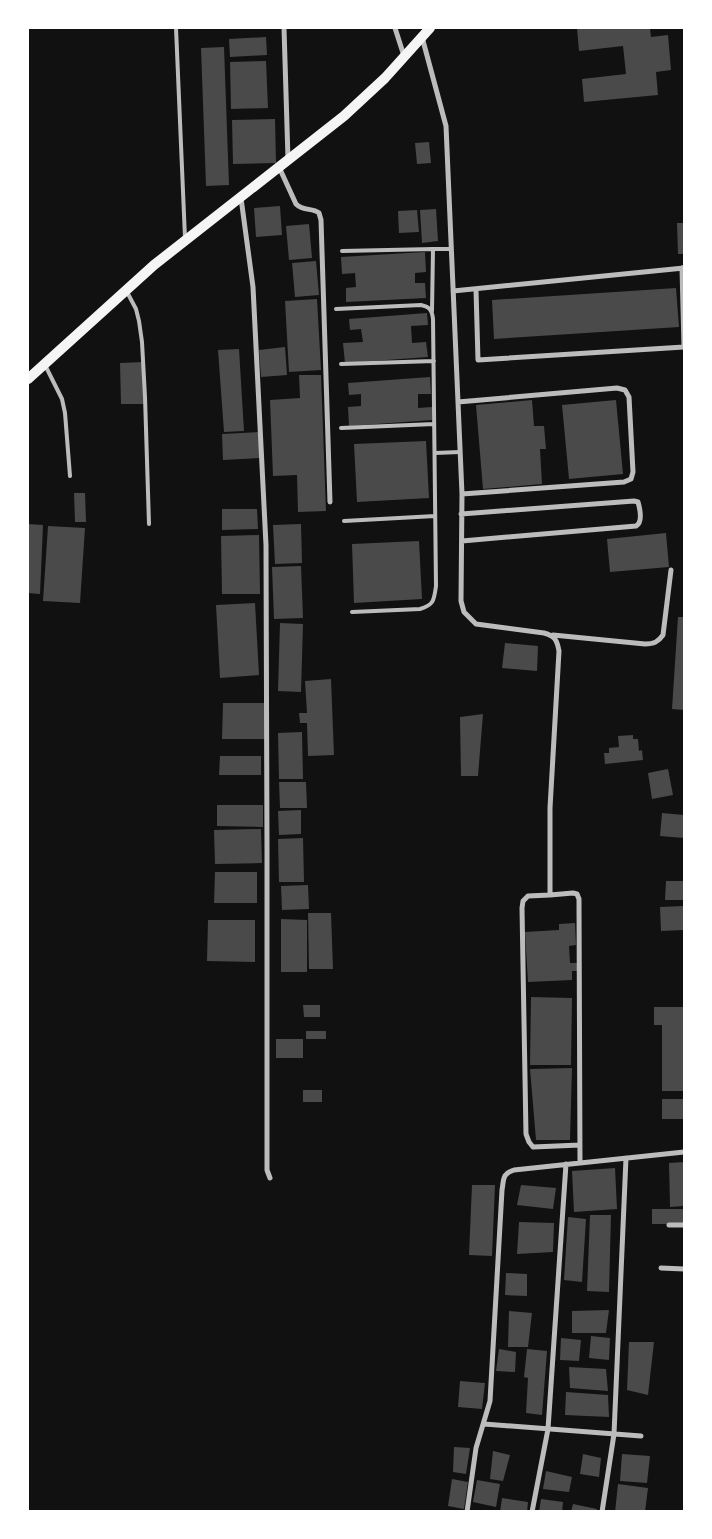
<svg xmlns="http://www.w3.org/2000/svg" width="712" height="1539" viewBox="0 0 712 1539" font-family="'Fira Sans',sans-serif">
	<rect width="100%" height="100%" fill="#111"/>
	<path fill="#4a4a4a" d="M577 28H650L651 37 668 35 671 70 656 72 658 95 584 102 582 79 626 74 623 46 579 51Z
		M266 37 267 55 230 57 229 39Z
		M224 47 229 185 206 186 201 48Z
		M266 61 268 108 231 109 230 62Z
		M275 119 276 163 233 164 232 120Z
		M429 142 431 163 417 164 415 143Z
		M280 206 282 235 256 237 254 208Z
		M436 209 438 241 422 243 420 210Z
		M417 210 419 232 399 233 398 211Z
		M677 223H684V254H678Z
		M309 224 312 258 289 260 286 226Z
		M425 252 426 272 415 273V283H425L426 298 346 302V288L356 287 355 273 342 274 341 257Z
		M316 261 319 295 295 297 292 263Z
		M676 288 679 327 494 339 492 300Z
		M317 299 321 370 289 372 285 301Z
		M427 313 428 325 411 326 412 343 426 342 428 357 345 363 343 343 363 342 361 329 350 330 349 319Z
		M285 347 287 375 261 377 259 350Z
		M239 349 244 431 224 432 218 350Z
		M143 362 144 404H121L120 363Z
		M299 375H321L326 511 298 512 297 475 273 476 270 400 300 398Z
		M430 377 431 394H418V408L432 407V420L349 426 348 407 361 406V394L349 395 348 383Z
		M532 400 534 426H544L546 449H540L542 484 483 489 476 405Z
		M616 400 623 474 569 479 562 405Z
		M260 432 261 458 223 460 222 434Z
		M426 441 429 498 357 502 354 444Z
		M74 493H85L86 522H75Z
		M222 509H257L258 529 222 530Z
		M28 524 43 525 40 594 28 593Z
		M301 524 302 563 275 564 273 525Z
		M48 526 85 528 80 603 43 601Z
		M666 533 669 567 610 572 607 539Z
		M259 535 260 594H222L221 536Z
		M419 541 422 599 354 603 352 544Z
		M301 566 303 618 274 619 272 567Z
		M255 603 259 675 220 678 216 605Z
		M678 617H684V710L672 709Z
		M280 623 303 624 301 692 278 691Z
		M505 643 538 646 537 671 502 668Z
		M331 679 334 755 308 756 307 723H300L299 713H307L305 681Z
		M223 703H266L265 739H222Z
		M483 714 478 776H461L460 717Z
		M302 732 303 779H279L278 733Z
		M633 735V739H638L639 751 642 750 643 760 605 764 604 753H609V748L619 747 618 736Z
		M220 756H261V775H219Z
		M668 769 673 795 652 799 648 773Z
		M279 782H306L307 808H280Z
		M217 805H263V827L217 826Z
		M301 810V834L279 835 278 811Z
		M662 813 684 815V838L660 836Z
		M261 829 262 863 215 864 214 830Z
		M303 838 304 882H279L278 839Z
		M215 872H257V903H214Z
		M666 881H684V900H665Z
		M308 885 309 909 282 910 281 886Z
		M684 906V930L661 931 660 907Z
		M308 913H331L333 969H309Z
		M281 919 307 920V972H281Z
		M208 920H255V962L207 961Z
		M575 923 576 945 569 946 570 963H577V971H572V980L528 982 525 932 559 930V924Z
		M531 997 572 998 571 1065H530Z
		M303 1005H320V1017H304Z
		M654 1007H683V1022H684V1091H662V1025H654Z
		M306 1031H326V1039H306Z
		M276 1039H303V1058H276Z
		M572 1068 570 1140H536L530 1069Z
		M303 1090H322V1102H303Z
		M662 1099H684V1119H662Z
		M684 1162V1206L670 1207 669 1163Z
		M615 1168 617 1209 574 1212 572 1171Z
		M472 1185H495L492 1256 469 1255Z
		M521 1185 556 1188 553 1209 517 1205Z
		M652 1209H684V1224H652Z
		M590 1215H611L609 1292 587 1291Z
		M568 1217 586 1219 582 1282 564 1280Z
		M519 1222 554 1223 553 1252 517 1254Z
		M506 1273 527 1274V1296L505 1295Z
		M609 1310 606 1333H572V1311Z
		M509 1311 532 1313 528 1347H508Z
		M591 1336 610 1338 609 1360 589 1358Z
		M561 1338 581 1340 579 1361 560 1360Z
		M629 1342H654L648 1395 627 1390Z
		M499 1349 516 1352 515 1372 496 1371Z
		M527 1349 547 1351 542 1415 526 1413 528 1378 524 1377Z
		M569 1367 606 1369 608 1391 570 1388Z
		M460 1381 485 1383 482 1409 458 1407Z
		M566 1392 608 1395 609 1417 565 1415Z
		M454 1447 470 1448 466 1474 453 1472Z
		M493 1451 510 1455 503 1481 490 1479Z
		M583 1454 601 1458 599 1477 580 1474Z
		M622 1454 650 1456 647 1483 620 1481Z
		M546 1471 572 1477 569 1492 543 1489Z
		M452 1479 468 1482 464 1509 448 1506Z
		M477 1480 500 1484 496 1507 473 1502Z
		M618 1484 648 1488 645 1512H615Z
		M502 1498 528 1502 527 1512H500Z
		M541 1499 563 1502 562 1512H539Z
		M573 1504 597 1509 596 1512H571Z"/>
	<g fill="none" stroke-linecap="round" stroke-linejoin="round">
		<path stroke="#bcbcbc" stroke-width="4" d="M176 28 185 238
			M342 251 433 249
			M127 292 136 309 139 321 142 342 145 397 149 524
			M336 309 421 305C430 307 432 310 433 319L436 586C434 600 434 605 420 609L352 612
			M432 311 433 249H451
			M341 364 434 361
			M45 365 62 399 65 413 70 476
			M341 428 434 424
			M435 453 460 452
			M344 521 435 516"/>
		<path stroke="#bcbcbc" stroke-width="5" d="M284 28 288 159
			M395 28 404 56
			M422 37 446 126 462 494 461 601 464 612 476 624 544 633C555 636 557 640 559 651L550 808V895L573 893 577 894 579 899 580 1163
			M279 167 296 204C304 212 312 207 319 213L321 220 330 502
			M241 198 253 287 266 545 267 852V1170L270 1178
			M476 290 478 360 684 347 682 268
			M453 291 684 268
			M458 402 617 388 625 390 629 397 633 472 631 479 624 482 462 494
			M461 514 634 501 638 502C640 509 643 522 636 526L462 541
			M553 635 645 644C654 644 658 642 663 635L671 570
			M550 895 528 896 523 901 522 908 526 1134 529 1142 533 1147 580 1145
			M669 1225H684
			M661 1268 684 1269
			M484 1424 641 1436
			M467 1512 476 1448 490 1401 502 1190C504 1179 502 1174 514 1170L684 1152
			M532 1512 548 1429 566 1164
			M602 1512 614 1434 626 1158"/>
		<path stroke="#f5f5f5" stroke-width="10" d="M28 379 154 265 344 116 385 78 430 28"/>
	</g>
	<rect width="712" height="1539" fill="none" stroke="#ffffff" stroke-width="58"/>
</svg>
